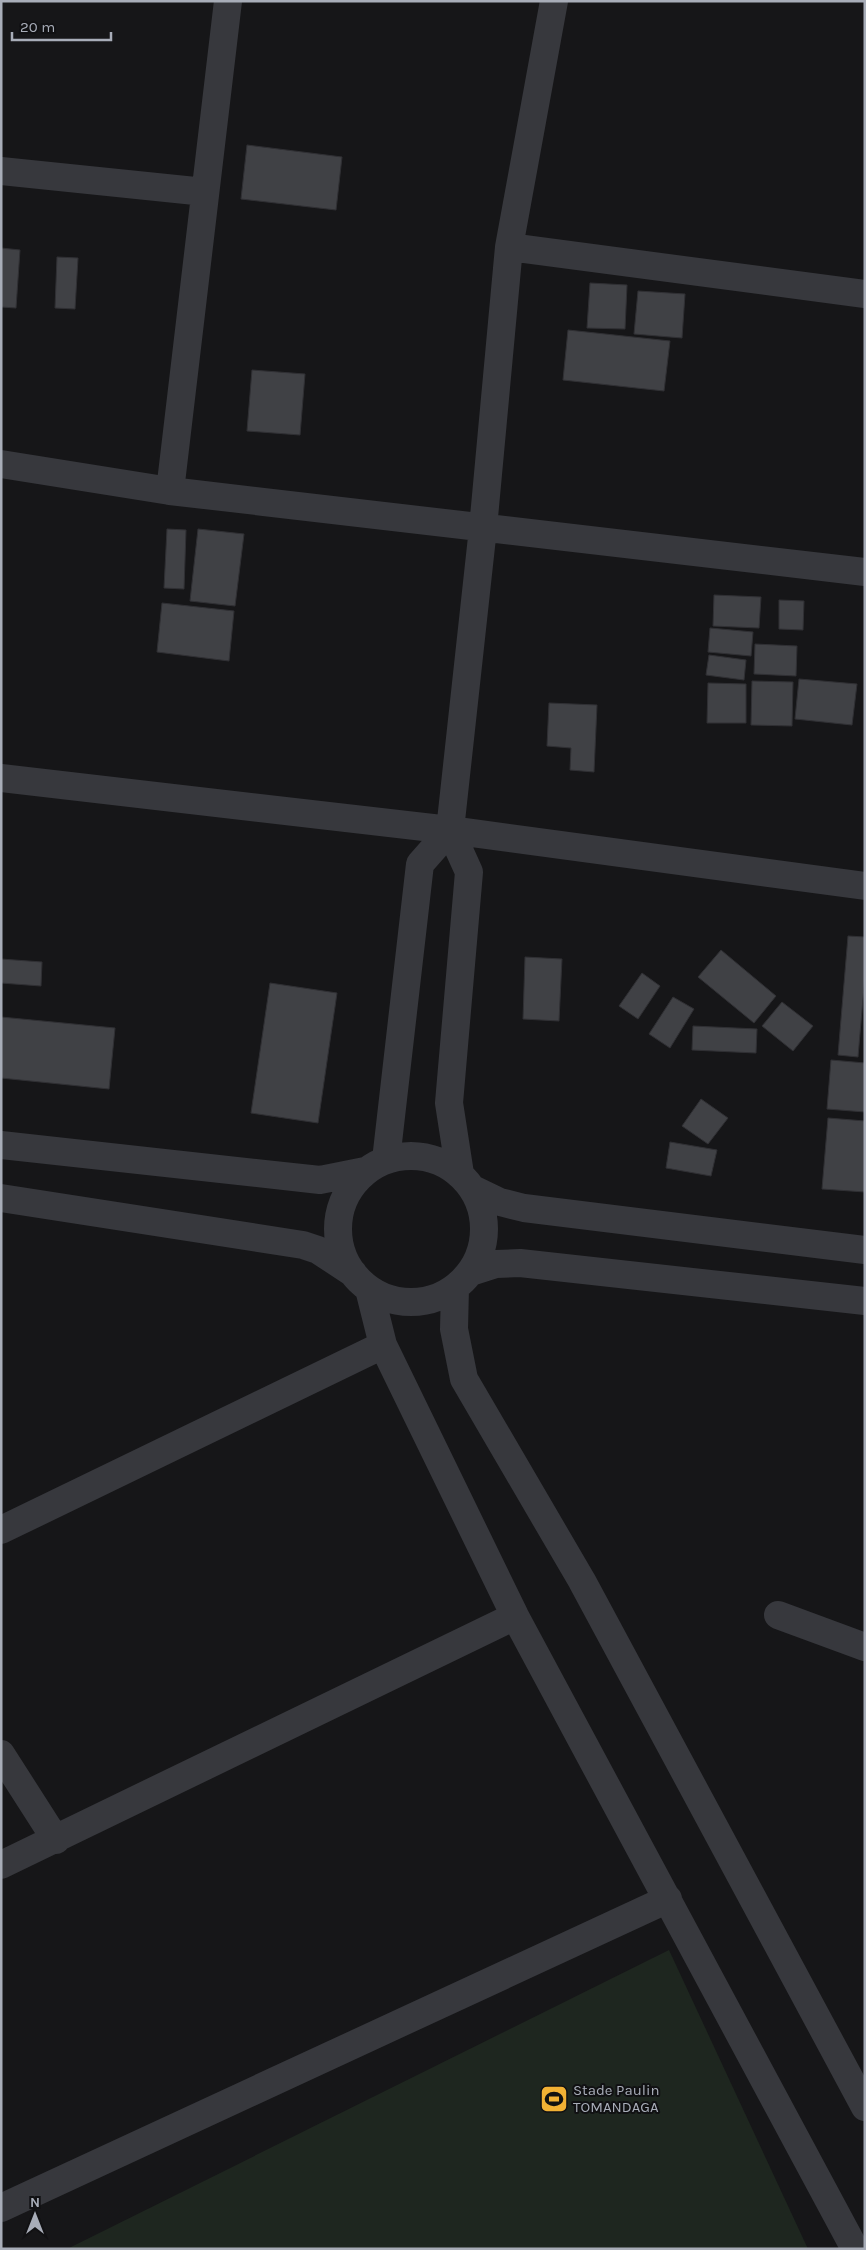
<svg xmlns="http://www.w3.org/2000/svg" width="866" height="2250" viewBox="0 0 866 2250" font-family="Karla,sans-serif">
	<rect width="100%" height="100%" fill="#161618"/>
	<path fill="#1e261f" d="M669 1950 808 2249H67Z"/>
	<path fill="#404145" stroke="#303034" d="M247 145 342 157 336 210 241 199Z
		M1 248 20 250 16 308 1 307Z
		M57 257 78 258 75 309 55 308Z
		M590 283 627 285 625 329 587 328Z
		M638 291 685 294 682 338 634 334Z
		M568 330 670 341 664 391 563 380Z
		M252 370 305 374 300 435 247 431Z
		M167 529 186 530 184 589 164 588Z
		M198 529 244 534 235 606 190 601Z
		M714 595 761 597 759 628 713 626Z
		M779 600 804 601 803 630 779 629Z
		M162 603 234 611 229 661 157 652Z
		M710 628 753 632 751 656 708 652Z
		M755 644 797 646 796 676 754 674Z
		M709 655 746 660 744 680 706 675Z
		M799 679 857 684 852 725 795 719Z
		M752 681 793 682 792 726 751 725Z
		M708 683 746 684V723H707Z
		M549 703 597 705 594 772 570 770 571 748 547 746Z
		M848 936 865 937V975L858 1057 838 1055Z
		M721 950 776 996 754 1023 698 977Z
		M525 957 562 959 559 1021 523 1019Z
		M1 959 42 962 41 986 1 983Z
		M642 973 660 986 638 1019 619 1006Z
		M270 983 337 993 318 1123 251 1113Z
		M673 997 694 1009 670 1048 649 1034Z
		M782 1002 813 1026 793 1051 762 1026Z
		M1 1017 115 1028 109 1089 1 1078Z
		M693 1026 757 1029 756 1053 692 1050Z
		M831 1060 865 1063V1112L827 1109Z
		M701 1099 728 1118 708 1144 682 1126Z
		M828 1118 865 1121V1192L822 1189Z
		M670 1142 717 1150 711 1176 666 1168Z"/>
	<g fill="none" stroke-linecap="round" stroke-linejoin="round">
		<path stroke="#37383d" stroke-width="28" d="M1 171 205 192
			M509 247 865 294
			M1 464 170 491 865 572
			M170 491 228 1
			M1 778 450 830 865 886
			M1 1145 320 1180 365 1171
			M338 1229a73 73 0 1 1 146 0a73 73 0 1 1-146 0Z
			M386 1160 420 864 450 830
			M460 1174 449 1103 469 872 450 830 483 528 509 247 554 1
			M473 1189 500 1202 524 1208 865 1250
			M1 1198 303 1245 318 1250 353 1273
			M471 1272 496 1264 520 1263 865 1301
			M455 1288 454 1329 464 1379 582 1581 865 2107
			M369 1289 383 1345 515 1616 855 2249
			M1 1530 383 1345
			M778 1615 865 1647
			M1 1754 56 1840
			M1 1865 515 1616
			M1 2208 668 1899"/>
	</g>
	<defs>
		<g id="stadium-square" transform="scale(1.4375)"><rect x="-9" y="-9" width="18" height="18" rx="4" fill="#f2b134" stroke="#111113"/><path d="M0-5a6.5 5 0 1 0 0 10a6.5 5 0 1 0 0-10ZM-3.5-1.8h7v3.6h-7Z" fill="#111"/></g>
	</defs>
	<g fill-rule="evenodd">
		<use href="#stadium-square" x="554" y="2099"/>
	</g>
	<g text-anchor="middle" stroke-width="4" stroke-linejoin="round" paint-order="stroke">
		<g font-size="15" fill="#a8adb8" stroke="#111113" text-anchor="start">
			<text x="573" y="2095">Stade Paulin<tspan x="573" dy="17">TOMANDAGA</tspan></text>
		</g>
	</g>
	<rect width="866" height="2250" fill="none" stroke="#a8adb8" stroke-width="5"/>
	<g transform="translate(35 2215)" stroke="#111113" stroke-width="4" paint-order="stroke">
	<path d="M0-4L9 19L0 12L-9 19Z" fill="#a8adb8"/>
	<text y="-8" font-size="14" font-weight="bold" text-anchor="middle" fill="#a8adb8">N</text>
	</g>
	<path d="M12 32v8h99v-8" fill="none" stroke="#a8adb8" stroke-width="2.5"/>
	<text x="20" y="32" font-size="15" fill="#a8adb8" stroke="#111113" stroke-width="4" paint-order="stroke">20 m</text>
</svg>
